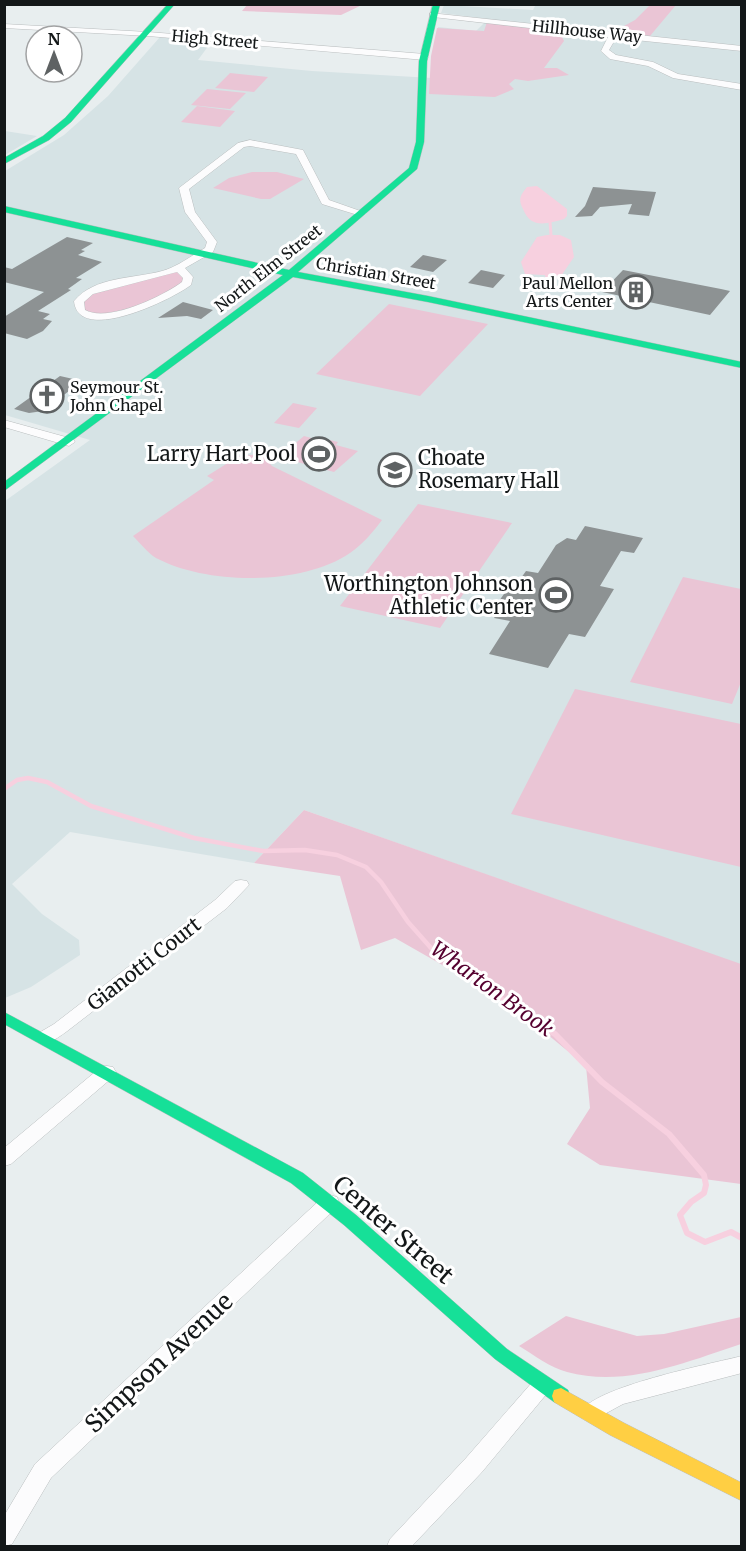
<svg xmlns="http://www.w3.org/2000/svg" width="746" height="1551" viewBox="0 0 746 1551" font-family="Merriweather,serif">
	<rect width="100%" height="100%" fill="#e8eeef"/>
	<path fill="#d6e3e5" d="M536 4 741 5V965L304 810 254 863 70 832 12 884 42 914 79 940 80 955 31 987 5 998V501L90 440 5 415V171L64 135 108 96 160 37 212 41 198 60 312 71 432 78 438 27 476 31 488 19 441 13 444 5 533 10Z
		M5 131 37 136 5 155Z"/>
	<path fill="#eac5d5" d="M247 5V4L362 5 341 15 242 11Z
		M650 5H676L650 36 613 32 635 20Z
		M487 22 559 31 564 41 544 68H557L569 75 528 81 515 79 509 84 514 89 495 97 429 94 431 56 437 28 484 31Z
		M230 73 268 77 254 92 215 88Z
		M207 89 246 93 230 109 191 105Z
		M197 106 235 111 220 127 181 122Z
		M252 172H277L304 179 270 199H261L213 188 229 178Z
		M181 270 187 283 163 300 93 317 79 308 82 297Z
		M389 304 488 324 420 396 316 374Z
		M293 403 317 408 299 428 274 423Z
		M304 436 326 442 330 440 338 442 336 445 358 451 334 472 279 457Z
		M261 454 272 466 382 520C373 532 363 544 350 553 302 586 207 585 156 558 148 553 140 543 133 536L214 480 207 476 239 456Z
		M418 504 512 523 440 628 340 606Z
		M683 577 741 589V682L732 704 630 682Z
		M575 689 741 724V867L511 814Z
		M304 810 741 964V1184L600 1165 567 1144 590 1108 586 1066 509 1003 395 938 361 950 340 876 254 863Z
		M566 1316 637 1336 664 1334 741 1317V1344C686 1362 626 1388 567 1372 551 1368 534 1355 519 1346Z"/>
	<path fill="#f7d0df" d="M537 186 567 209V216L564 219C546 224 531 229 523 209 518 199 520 196 527 187Z
		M547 235H560L571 240 574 257 561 276 525 274 521 262 537 237Z"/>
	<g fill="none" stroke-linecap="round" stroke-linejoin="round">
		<path stroke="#f7d0df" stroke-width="3" d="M550 222 551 235"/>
		<path stroke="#f7d0df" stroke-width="4" d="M547 275 548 281"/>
		<path stroke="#f7d0df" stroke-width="4.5" d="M4 789 17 780 28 778 47 782 91 806 194 838 263 851 305 850 337 855 366 867 381 882 408 922 431 948 509 1004"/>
		<path stroke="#f7d0df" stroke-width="6" d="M507 1002 555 1034 602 1082 669 1134 704 1175 706 1185 704 1193 691 1202 680 1215 687 1233 705 1242 731 1232 742 1238"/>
	</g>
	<path fill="#8d9293" d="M593 187 656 192 649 216 628 214 632 204 600 207 592 216 575 217 585 206Z
		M67 237 93 243 81 250 85 251 78 255 102 262 76 278 82 279 68 289 71 290 38 311 50 314 43 319 52 321 43 331 27 339 4 333V317L44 292 4 282V267L12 269Z
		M423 255 447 260 433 272 410 267Z
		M481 270 505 275 493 288 468 283Z
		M623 270 721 289 730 291 710 315 602 292Z
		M183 302 213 310 201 319 187 316 158 318Z
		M60 376 82 381 43 411 29 413 14 409Z
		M585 526 643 538 634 553 621 551 600 586 614 589 585 637 569 634 548 668 489 654 510 621 494 618 504 603 499 601 511 584 516 585 526 571 538 573 556 545 567 538 576 540Z"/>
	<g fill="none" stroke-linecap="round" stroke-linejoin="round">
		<g stroke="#babebf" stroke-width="1">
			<path id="street" d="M430 13 742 46V51L616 38 609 50 616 55 653 62 678 74 742 84V90L673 78 648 66 610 59 601 51 608 37 433 17H430Z
				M4 24 148 32 425 54 429 57 425 60 148 36 4 28Z
				M250 140 303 150 329 200 366 213 361 216 322 204 296 154 250 146 244 147 189 189 195 212 217 242 213 252 185 268 193 277 191 285C171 300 78 345 74 301 95 276 133 279 162 271 177 267 191 256 205 248L207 242 185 212 179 188 238 143ZM177 272 183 278 182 282C163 296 108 323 85 310L84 302 93 294Z
				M4 420 73 439 75 442 69 446 4 427Z
				M241 880 247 881 249 885 227 908 66 1032C57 1038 48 1046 37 1042L34 1038 37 1034 54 1024 215 900 235 881Z
				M107 1066 113 1067 116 1072 113 1077 11 1164 4 1166V1148L101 1067Z
				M330 1195 337 1197 339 1202 337 1207 51 1478 12 1544 4 1546V1516L35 1464 323 1197Z
				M742 1356V1373L623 1404 590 1422 583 1419 580 1413C592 1387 710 1364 742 1356Z
				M542 1376 549 1379 552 1385 549 1391 482 1472 412 1546H387L390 1539 466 1458 535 1379Z"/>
		</g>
		<g stroke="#babebf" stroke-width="1">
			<path id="fast" d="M168 4H175L71 122 49 140 4 164V158L43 136 65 118Z
				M433 4H440L427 61 424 142 417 169 298 272 428 296 742 362V368L428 302 293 277 4 491V482L283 275 4 212V206L289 270 409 168 416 142 419 61Z
				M4 1012 303 1173 356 1215 507 1349 568 1390 570 1396 568 1402 561 1404 554 1402 495 1359 344 1225 291 1183 4 1024Z"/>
		</g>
		<g stroke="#babebf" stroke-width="1">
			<path id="slow" d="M561 1388 624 1423 742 1483V1501L610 1435 554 1402 552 1396 554 1390Z"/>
		</g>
		<use href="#street" fill="#fcfcfd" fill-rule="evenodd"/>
		<use href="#fast" fill="#16e098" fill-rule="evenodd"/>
		<use href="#slow" fill="#ffcf43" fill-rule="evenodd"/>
	</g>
	<defs>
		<g id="building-ring" transform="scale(1.725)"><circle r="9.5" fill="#fff" stroke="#5e6263" stroke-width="1.5"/><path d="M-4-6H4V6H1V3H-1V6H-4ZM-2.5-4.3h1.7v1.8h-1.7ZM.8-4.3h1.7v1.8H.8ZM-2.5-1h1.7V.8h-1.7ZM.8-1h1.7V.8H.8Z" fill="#5e6263"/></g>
		<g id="church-ring" transform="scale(1.725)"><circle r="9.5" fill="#fff" stroke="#5e6263" stroke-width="1.5"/><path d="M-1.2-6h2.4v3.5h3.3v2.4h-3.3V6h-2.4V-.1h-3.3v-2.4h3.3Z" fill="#5e6263"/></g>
		<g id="stadium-ring" transform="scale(1.725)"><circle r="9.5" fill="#fff" stroke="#5e6263" stroke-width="1.5"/><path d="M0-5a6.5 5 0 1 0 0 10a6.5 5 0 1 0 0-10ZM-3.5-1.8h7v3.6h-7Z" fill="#5e6263"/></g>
		<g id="university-ring" transform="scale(1.725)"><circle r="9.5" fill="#fff" stroke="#5e6263" stroke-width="1.5"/><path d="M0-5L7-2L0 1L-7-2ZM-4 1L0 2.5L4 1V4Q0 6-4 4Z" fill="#5e6263"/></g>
	</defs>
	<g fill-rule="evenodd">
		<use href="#building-ring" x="636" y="292"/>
		<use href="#church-ring" x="47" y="396"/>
		<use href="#stadium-ring" x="319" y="454"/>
		<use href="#university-ring" x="395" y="470"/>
		<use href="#stadium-ring" x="556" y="595"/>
	</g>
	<g text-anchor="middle" stroke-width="6" stroke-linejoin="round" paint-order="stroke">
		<g font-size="16" fill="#131718" stroke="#fff">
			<text transform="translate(587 31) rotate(6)" y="6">Hillhouse Way</text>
			<text transform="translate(215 39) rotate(5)" y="6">High Street</text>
			<text transform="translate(268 268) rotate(-38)" y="6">North Elm Street</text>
			<text transform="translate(376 273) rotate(10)" y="6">Christian Street</text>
		</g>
		<g font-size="16" fill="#131718" stroke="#fff" text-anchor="end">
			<text x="613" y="289">Paul Mellon<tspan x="613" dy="18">Arts Center</tspan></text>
			<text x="70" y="393" text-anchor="start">Seymour St.<tspan x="70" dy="18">John Chapel</tspan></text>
		</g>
		<g font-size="20" fill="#131718" stroke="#fff" text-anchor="end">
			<text x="296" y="461">Larry Hart Pool</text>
			<text x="418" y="465" text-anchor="start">Choate<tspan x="418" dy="23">Rosemary Hall</tspan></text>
			<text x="533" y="591">Worthington Johnson<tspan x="533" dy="23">Athletic Center</tspan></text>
		</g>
		<g font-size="20" fill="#131718" stroke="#fff">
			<text transform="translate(144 964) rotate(-38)" y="7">Gianotti Court</text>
		</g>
		<g font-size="21" font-style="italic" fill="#55002f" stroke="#fff">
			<text transform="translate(492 989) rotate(36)" y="7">Wharton Brook</text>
		</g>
		<g font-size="24" fill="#131718" stroke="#fff">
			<text transform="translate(393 1230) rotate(41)" y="8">Center Street</text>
			<text transform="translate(159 1363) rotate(-43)" y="8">Simpson Avenue</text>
		</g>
	</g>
	<rect width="746" height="1551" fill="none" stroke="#131718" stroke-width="12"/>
	<g transform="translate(54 54)"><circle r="28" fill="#ffffff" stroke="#a1a2a3" stroke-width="1.5"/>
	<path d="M0-4.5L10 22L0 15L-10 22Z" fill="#5e6263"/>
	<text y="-9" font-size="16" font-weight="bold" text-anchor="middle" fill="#131718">N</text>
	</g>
</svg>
